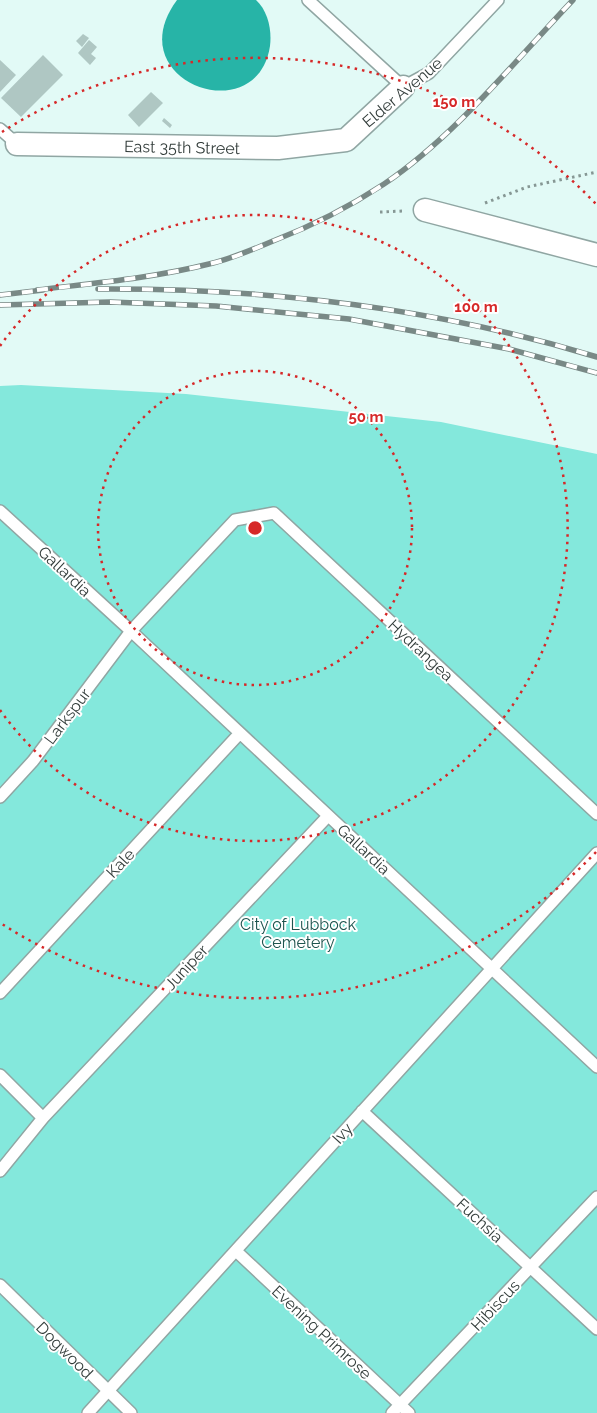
<svg xmlns="http://www.w3.org/2000/svg" width="597" height="1413" viewBox="0 0 597 1413" font-family="Raleway,sans-serif">
	<rect width="100%" height="100%" fill="#e2faf6"/>
	<path fill="#84e8dc" d="M21 385 186 394 441 422 597 454V1413H0V386Z"/>
	<path fill="#27b4a7" d="M177 0H256C268 11 272 30 270 46 257 132 117 81 177 0Z"/>
	<path fill="#afc7c3" d="M83 34 89 38 82 47 76 41Z
		M89 40 97 47 91 54 96 58 90 65 78 53Z
		M43 55 63 75 21 117 1 98Z
		M0 60 16 75 0 92Z
		M151 92 163 103 139 127 128 115Z
		M164 118 172 125 170 128 162 121Z"/>
	<g fill="none" stroke-linecap="round" stroke-linejoin="round">
		<g stroke="#90a6a3" stroke-width="14">
			<path id="lane" d="M308 0 403 87 429 73 498 0
				M0 129 17 144
				M0 511 131 631 235 520 274 513 597 814
				M0 797 33 761 131 631 597 1067
				M0 993 240 733
				M0 1075 43 1118 0 1171
				M362 1111 597 1329
				M43 1118 328 816
				M236 1251 409 1413
				M0 1285 131 1413
				M88 1413 597 853
				M392 1413 597 1197"/>
		</g>
		<g stroke="#90a6a3" stroke-width="25">
			<path id="street" d="M17 144 278 148 346 140 403 87
				M425 210 597 255"/>
		</g>
		<path stroke="#869794" stroke-width="3" stroke-dasharray="2.5 4" stroke-linecap="butt" d="M485 203 527 187 597 172
			M380 212 404 211"/>
		<use href="#lane" stroke="#fff" stroke-width="11"/>
		<use href="#street" stroke="#fff" stroke-width="22"/>
		<g stroke="#798986" stroke-width="5.5">
			<path id="rail" d="M98 289C265 288 437 308 597 357
				M37 290C95 283 153 278 209 264 231 259 252 250 273 241 312 226 349 207 384 184 454 137 515 61 573 0
				M0 295 43 290
				M0 305 110 302 216 306 349 319 509 349 597 373"/>
		</g>
		<use href="#rail" stroke="#fff" stroke-width="4" stroke-dasharray="11" stroke-linecap="butt"/>
	</g>
	<g fill="none" stroke="#d62828" stroke-width="2.5" stroke-dasharray="2.5 5">
		<circle cx="255" cy="528" r="157"/>
		<path d="M0 346A313 313 0 1 1 0 710"/>
		<path d="M596 852A470 470 0 0 1 2 924M2 132A470 470 0 0 1 596 204"/>
	</g>
	<g text-anchor="middle" stroke-width="4" stroke-linejoin="round" paint-order="stroke">
		<g font-size="16" fill="#323c3a" stroke="#fff">
			<text transform="translate(402 92) rotate(-40)" y="6">Elder Avenue</text>
			<text transform="translate(182 147) rotate(1)" y="6">East 35th Street</text>
			<text transform="translate(65 571) rotate(43)" y="6">Gallardia</text>
			<text transform="translate(421 650) rotate(43)" y="6">Hydrangea</text>
			<text transform="translate(67 716) rotate(-53)" y="6">Larkspur</text>
			<text transform="translate(364 849) rotate(43)" y="6">Gallardia</text>
			<text transform="translate(120 863) rotate(-47)" y="6">Kale</text>
			<text transform="translate(186 967) rotate(-47)" y="6">Juniper</text>
			<text transform="translate(342 1133) rotate(-48)" y="6">Ivy</text>
			<text transform="translate(480 1220) rotate(43)" y="6">Fuchsia</text>
			<text transform="translate(495 1305) rotate(-47)" y="6">Hibiscus</text>
			<text transform="translate(322 1332) rotate(43)" y="6">Evening Primrose</text>
			<text transform="translate(65 1350) rotate(45)" y="6">Dogwood</text>
		</g>
		<g font-size="16" fill="#1d544e" stroke="#fff">
			<text x="298" y="930">City of Lubbock<tspan x="298" dy="18">Cemetery</tspan></text>
		</g>
	</g>
	<circle cx="255" cy="528" r="8" fill="#d62828" stroke="#fff" stroke-width="2.5"/>
	<g font-size="15" text-anchor="middle" font-weight="bold" fill="#d62828" stroke="#fff" stroke-width="4" stroke-linejoin="round" paint-order="stroke">
		<text x="454" y="107">150 m</text>
		<text x="476" y="312">100 m</text>
		<text x="366" y="422">50 m</text>
	</g>
</svg>
